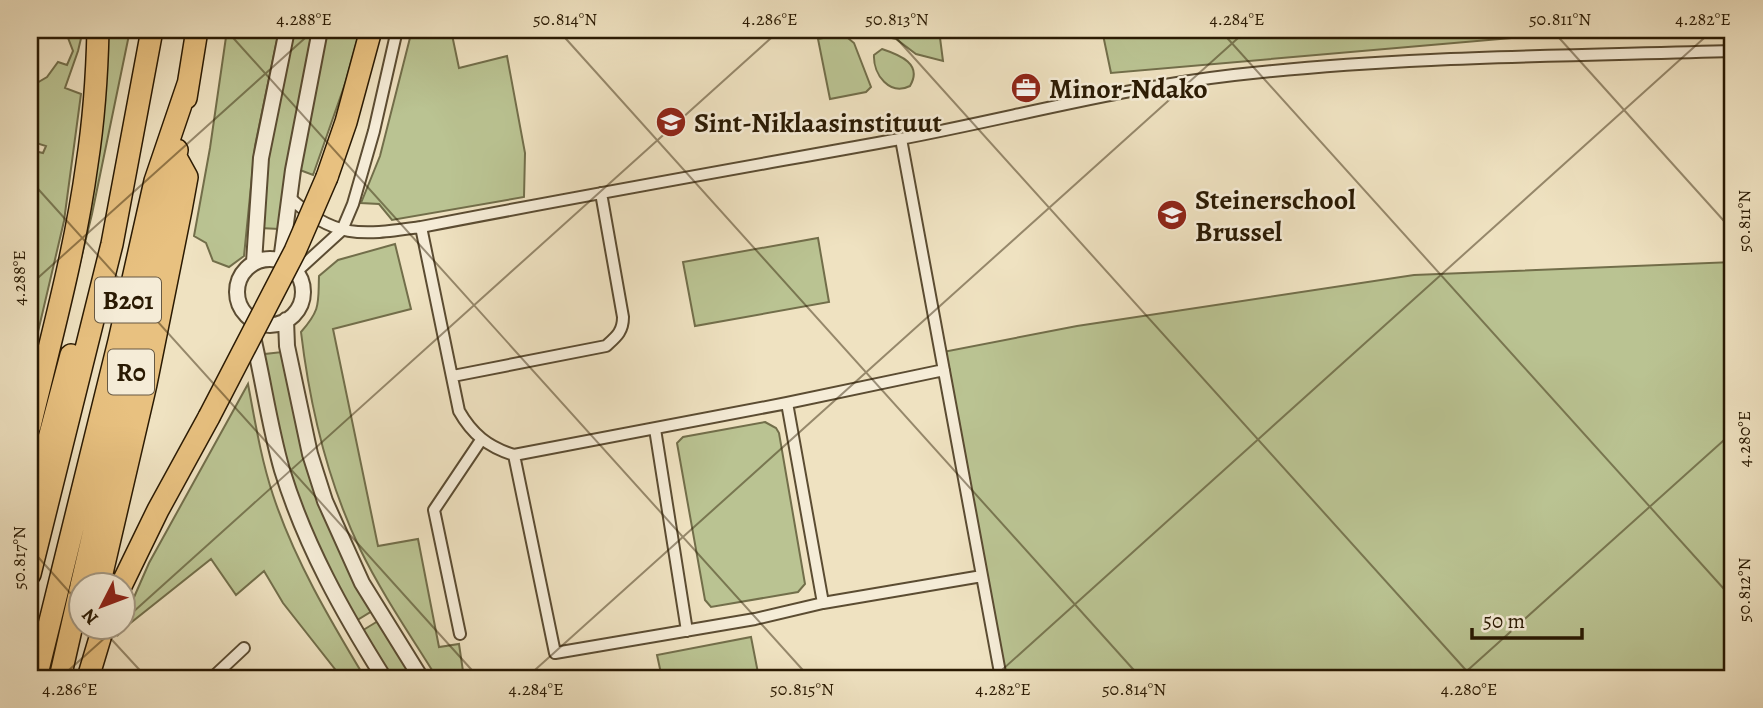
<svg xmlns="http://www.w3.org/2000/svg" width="1763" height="708" viewBox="0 0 1763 708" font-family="Alegreya,serif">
	<rect width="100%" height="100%" fill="#efe2c1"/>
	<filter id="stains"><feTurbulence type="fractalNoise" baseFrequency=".00286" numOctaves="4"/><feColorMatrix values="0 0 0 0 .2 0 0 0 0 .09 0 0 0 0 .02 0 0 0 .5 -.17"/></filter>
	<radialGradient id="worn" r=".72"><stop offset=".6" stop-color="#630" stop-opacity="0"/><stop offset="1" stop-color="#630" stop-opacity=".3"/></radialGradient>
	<path fill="#bac392" stroke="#726e4a" stroke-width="2" d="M65 30H83L78 51 65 88 81 94 64 221 30 366V150L43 153 46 146 30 141V87L47 77 58 62 67 65 73 51Z
		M105 30H130L92 214 77 275Z
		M227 30H279L255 146 244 256 229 267 213 261 206 243 194 236 210 148Z
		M292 30H312L279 229 260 228 271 134Z
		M327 30H360L346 81 313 175 300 170Z
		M412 30H451L459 68 507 56 525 153 524 197 392 220 379 204 361 203 380 156Z
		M864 30H939L943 61 916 54 896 39 866 32Z
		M1102 30H1557V34L1111 73Z
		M843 34 854 43 871 87 866 92 830 99 818 39Z
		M882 49C900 55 923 64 910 86 890 96 873 75 874 55Z
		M818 238 829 302 695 326 683 262Z
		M395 244 411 309 333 329 378 546 418 539 439 647 459 644 464 678H437C411 636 382 594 360 549 327 480 310 408 301 332 321 309 318 304 319 276L338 260Z
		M1733 262V678H1005L943 352 1077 326 1414 275Z
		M282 352 298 431 372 611 354 622 305 519 287 470 264 368 265 354Z
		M248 384C255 421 261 459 273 495 294 559 330 620 365 678H342L283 603 264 571 236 595 211 559 123 629 117 636 149 563Z
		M765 422 776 428 779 433 805 584 798 592 711 607 705 600 677 443 683 437Z
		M378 621 414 678H388L360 632Z
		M751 637 759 678H662L657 655Z"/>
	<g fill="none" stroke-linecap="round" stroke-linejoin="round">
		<g stroke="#5b4c32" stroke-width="14">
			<path id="minor" d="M901 139 1001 678
				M289 197C335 240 362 235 421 227 580 196 740 168 900 139 1011 118 1121 88 1234 75 1399 56 1567 56 1733 51
				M421 227 459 411C472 434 488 447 514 455L787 403 944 370
				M296 272 342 230 353 204 374 131 397 30
				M453 376 606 346C616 337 623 332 623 317L601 193
				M787 403 823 603
				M655 429 687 631
				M514 455 555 653 755 619 823 603 982 576
				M460 634 434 510 481 440
				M212 678 244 648"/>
		</g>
		<g stroke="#5b4c32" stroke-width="18">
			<path id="tertiary" d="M237 292a33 33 0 1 1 66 0a33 33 0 1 1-66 0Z
				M281 261 293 170 320 30
				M254 262 261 158 287 30
				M286 320 287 346 310 454 325 501 362 583 421 678
				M252 333C263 378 269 425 282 470 305 545 343 613 384 678"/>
		</g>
		<g stroke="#2a1a03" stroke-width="24">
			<path id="motorway" d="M186 98 197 30
				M327 177 346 122 371 30
				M30 426C51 339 75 252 87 164 94 119 97 75 98 30
				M30 510 71 355
				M30 574 112 244 152 30
				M81 586 127 389 177 150
				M99 586 146 384 181 210 187 177 176 157
				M121 586 158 510 209 417
				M36 678 119 341 155 181 188 84
				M60 678 80 590
				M88 678 103 628"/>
		</g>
		<use href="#minor" stroke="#f5ecd7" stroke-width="10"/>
		<use href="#tertiary" stroke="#f5ecd7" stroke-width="14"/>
		<use href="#motorway" stroke="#e8c180" stroke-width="21"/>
		<g stroke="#2a1a03" stroke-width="24" stroke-linecap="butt">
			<path id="motorway-bridge" d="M209 417 295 251 327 177"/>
		</g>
		<use href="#motorway-bridge" stroke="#e8c180" stroke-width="21"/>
	</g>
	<path fill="none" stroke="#2a1a03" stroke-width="2" stroke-opacity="0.45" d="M226 30 810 678M558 30 1141 678M889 30 1473 678M1220 30 1733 599M1552 30 1733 231M30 180 479 678M30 285 314 30M30 548 80 604M122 622 780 30M101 628 147 678M60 678 116 628M526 678 1247 30M993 678 1713 30M1459 678 1733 432"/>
	<defs>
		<g id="office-disc" transform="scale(1.575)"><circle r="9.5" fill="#8f2418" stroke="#f5ecd7"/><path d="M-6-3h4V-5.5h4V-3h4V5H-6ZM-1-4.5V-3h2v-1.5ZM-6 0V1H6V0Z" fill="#fff"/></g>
		<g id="school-disc" transform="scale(1.575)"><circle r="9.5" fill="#8f2418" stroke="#f5ecd7"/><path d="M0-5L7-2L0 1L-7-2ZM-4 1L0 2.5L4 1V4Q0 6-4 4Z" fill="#fff"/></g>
	</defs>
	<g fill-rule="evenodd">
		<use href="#office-disc" x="1026" y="88"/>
		<use href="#school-disc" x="671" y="122"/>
		<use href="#school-disc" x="1172" y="215"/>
	</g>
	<g text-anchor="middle" stroke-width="5" stroke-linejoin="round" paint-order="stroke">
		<g fill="#f5ecd7" stroke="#675943" stroke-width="2">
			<rect x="95" y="277.5" width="66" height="45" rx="5"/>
			<rect x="108" y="349.5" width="46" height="45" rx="5"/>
		</g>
		<g font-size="26" font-weight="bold" fill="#2a1a03">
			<text x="128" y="309">B201</text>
			<text x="131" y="381">R0</text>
		</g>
		<g font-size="28" font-weight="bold" fill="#2a1a03" stroke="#f5ecd7" text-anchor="start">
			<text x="1049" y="98">Minor-Ndako</text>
			<text x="694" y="132">Sint-Niklaasinstituut</text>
			<text x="1195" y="209">Steinerschool<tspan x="1195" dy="32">Brussel</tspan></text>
		</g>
	</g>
	<rect width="1763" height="708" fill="none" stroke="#efe2c1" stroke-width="77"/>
	<g transform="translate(102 606) rotate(228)"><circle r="33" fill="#f5ecd7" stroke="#a49882" stroke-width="2"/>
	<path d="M0-5L12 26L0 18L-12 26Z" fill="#8f2418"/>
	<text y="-10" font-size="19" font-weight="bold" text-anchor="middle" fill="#2a1a03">N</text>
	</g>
	<path d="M1472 628v10h110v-10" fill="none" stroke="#2a1a03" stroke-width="3.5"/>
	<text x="1483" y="628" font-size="21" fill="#2a1a03" stroke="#f5ecd7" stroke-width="5" paint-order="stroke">50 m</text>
	<rect x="38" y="38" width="1686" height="632" fill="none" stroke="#2a1a03" stroke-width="2.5"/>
	<g font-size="18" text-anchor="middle" fill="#2a1a03">
		<text x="304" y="25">4.288°E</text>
		<text x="565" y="25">50.814°N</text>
		<text x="770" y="25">4.286°E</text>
		<text x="897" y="25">50.813°N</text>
		<text x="1237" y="25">4.284°E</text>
		<text x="1560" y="25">50.811°N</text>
		<text x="1703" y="25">4.282°E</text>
		<text transform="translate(1744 221) rotate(-90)" y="6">50.811°N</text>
		<text transform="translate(19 278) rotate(-90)" y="6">4.288°E</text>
		<text transform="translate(1744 439) rotate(-90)" y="6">4.280°E</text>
		<text transform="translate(19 558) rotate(-90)" y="6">50.817°N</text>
		<text transform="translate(1744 590) rotate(-90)" y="6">50.812°N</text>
		<text x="70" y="695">4.286°E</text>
		<text x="536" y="695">4.284°E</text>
		<text x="802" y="695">50.815°N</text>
		<text x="1003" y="695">4.282°E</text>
		<text x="1134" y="695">50.814°N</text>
		<text x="1469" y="695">4.280°E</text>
	</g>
	<rect width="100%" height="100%" filter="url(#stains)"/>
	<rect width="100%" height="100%" fill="url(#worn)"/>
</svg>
